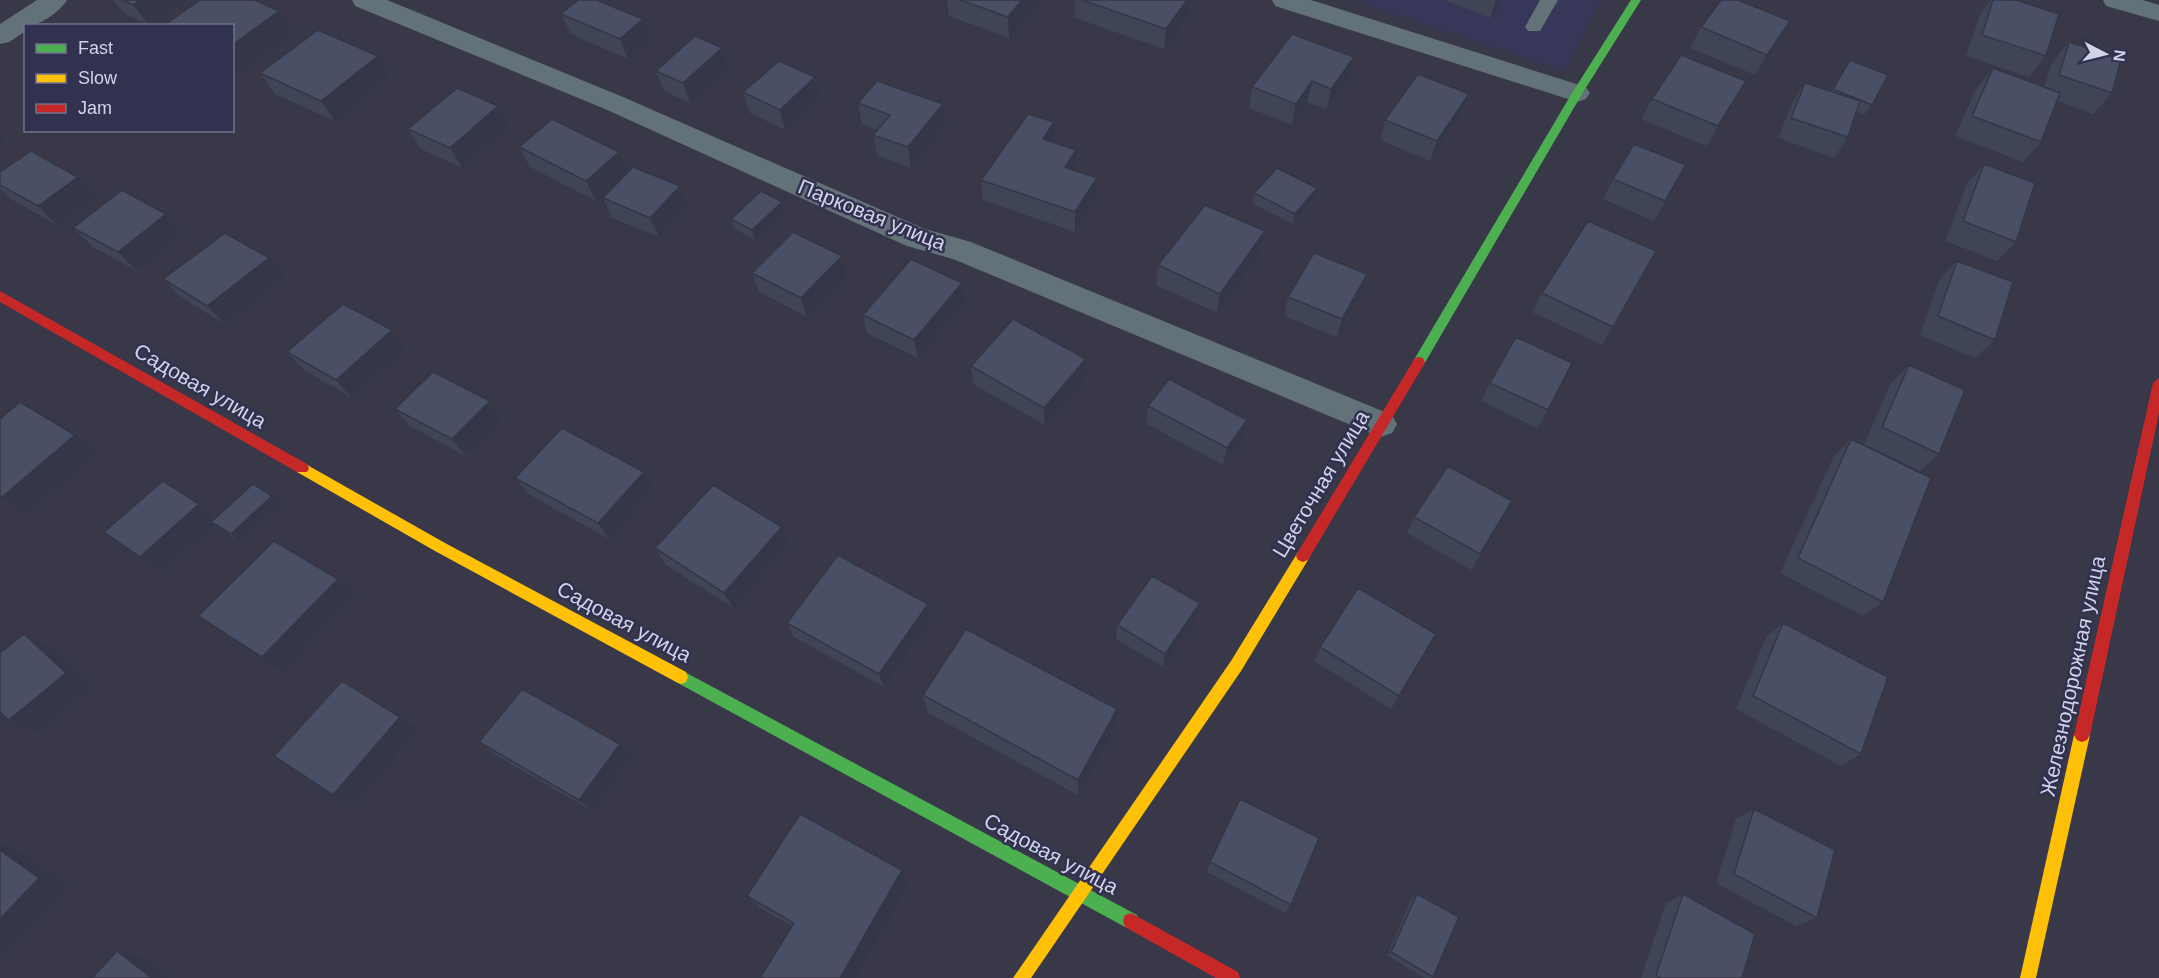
<svg xmlns="http://www.w3.org/2000/svg" width="2159" height="978" viewBox="0 0 2159 978" font-family="Helvetica,sans-serif">
	<rect width="100%" height="100%" fill="#383849"/>
	<path fill="#37375a" d="M1351 0H1600L1565 71Z"/>
	<g fill="none" stroke-linecap="round" stroke-linejoin="round">
		<path fill="#637279" fill-rule="evenodd" d="M1540 0H1558L1540 31H1528L1525 27Z"/>
		<path fill="#637279" fill-rule="evenodd" d="M37 0H67C60 12 39 26 26 26V31L9 42 0 44V24Z
			M352 0H387L623 97 925 229 971 242 1392 415 1397 424 1392 433 1381 437 1370 433 953 259 907 246 605 109 355 6Z
			M1272 0H1311L1586 87 1590 93 1586 99 1577 102 1568 99 1275 6Z
			M2103 0H2143L2159 5V21L2106 6Z"/>
		<path fill="#4caf50" fill-rule="evenodd" d="M1631 0H1641L1582 94 1423 366H1415L1413 362 1415 358 1572 93Z
			M681 670 1137 915 1139 921 1137 927 1131 929 1125 927 676 682 674 677 676 672Z"/>
		<path fill="#ffc107" fill-rule="evenodd" d="M302 462 445 543 686 672 688 677 686 682 681 684 676 682 435 551 297 472 295 468 297 464Z
			M1303 550 1308 552 1310 556 1308 560 1241 671 1031 978H1013L1231 661 1298 552Z
			M2082 728 2087 730 2090 735 2036 978H2020L2074 735 2077 730Z"/>
		<path fill="#c62828" fill-rule="evenodd" d="M0 291 307 464 309 468 307 472H297L0 302Z
			M1419 357 1423 358 1425 362 1423 366 1308 560 1303 562 1298 560 1296 556 1298 552 1415 358Z
			M2159 378V413L2090 735 2087 740 2082 742 2077 740 2074 735 2153 383Z
			M1131 913 1238 972 1240 978H1216L1125 927 1123 921 1125 915Z"/>
	</g>
	<path fill="#3f4457" d="M113 0H187L150 26 125 14Z
		M947 0H1041L1009 38 949 16Z
		M1075 0H1190L1189 16 1164 49 1075 18Z
		M1444 0H1503L1490 18Z
		M1991 0H2016L2046 56 2029 77 1966 56 1980 14Z
		M561 14 650 40 628 59 571 34Z
		M1790 21 1778 42 1755 75 1690 48 1701 27Z
		M2069 42 2112 93 2093 114 2057 101 2041 142 2023 162 1955 136 1976 89 1993 68 2044 87 2052 62Z
		M722 48 728 68 690 103 664 91 656 71Z
		M1354 57 1349 78 1327 109 1307 102 1292 125 1249 108 1252 87Z
		M1850 60 1872 105 1864 115 1857 112 1848 137 1834 158 1778 138 1792 103 1805 83 1831 91Z
		M260 73 390 76 335 121 275 94Z
		M815 77 820 98 785 130 750 113 743 92Z
		M1746 81 1706 146 1641 119 1652 99Z
		M1469 94 1461 114 1430 161 1380 140 1385 120Z
		M858 103 945 125 911 168 877 155 873 135 878 130 862 124Z
		M1054 122 1055 143 1097 197 1075 232 983 200 981 180Z
		M509 126 462 168 421 149 408 129Z
		M519 147 619 152 628 172 596 201 530 167Z
		M1984 164 2016 242 1997 261 1945 241 1967 184Z
		M1686 165 1654 221 1603 199 1613 179Z
		M0 172 97 197 58 226 11 199 0 189Z
		M680 186 688 206 659 237 612 218 603 198Z
		M1317 188 1315 198 1293 224 1253 204 1254 193Z
		M785 212 755 240 735 229 731 219Z
		M166 214 184 233 137 271 93 247 73 228Z
		M1265 231 1261 251 1217 313 1156 285 1158 265Z
		M842 256 847 276 807 317 759 292 752 273Z
		M269 258 285 277 226 325 182 298 163 279Z
		M1957 261 1995 340 1975 358 1920 335 1939 280Z
		M1361 293 1337 337 1284 316 1288 297Z
		M1542 293 1613 327 1602 345 1532 312Z
		M965 302 918 358 867 333 863 315Z
		M392 330 406 349 352 398 304 370 287 352Z
		M1909 365 1939 454 1920 471 1864 444 1891 383Z
		M971 366 1086 378 1045 425 973 384Z
		M1490 383 1548 410 1537 428 1481 401Z
		M1148 406 1247 420 1243 437 1223 465 1147 424Z
		M395 409 503 419 466 456 410 426Z
		M1851 439 1883 602 1863 616 1780 573 1834 456Z
		M644 472 654 488 609 539 528 494 515 478Z
		M1512 501 1471 570 1407 533 1414 517Z
		M199 504 216 518 281 504 241 542 215 525 162 572Z
		M789 543 733 608 665 564 655 548Z
		M1200 603 1197 618 1163 667 1116 639 1117 625Z
		M928 604 932 618 884 687 794 637 787 623Z
		M1783 623 1861 754 1841 766 1736 709 1766 637Z
		M1436 634 1391 709 1314 661 1320 647Z
		M923 695 1117 709 1116 727 1078 795 928 713Z
		M479 742 620 744 632 756 592 811 494 754Z
		M1754 809 1817 918 1796 926 1716 883 1736 819Z
		M1210 862 1291 905 1285 913 1207 872Z
		M909 883 792 926 760 908 747 896Z
		M1417 894 1433 977 1431 978H1424L1387 955 1412 898Z
		M1683 894 1742 978H1641L1666 903Z"/>
	<path fill="#333747" d="M140 0H187L150 26 133 5Z
		M1022 0H1041L1009 38 1008 17Z
		M1187 0H1190L1189 16 1164 49 1166 29Z
		M1496 0H1503L1490 18Z
		M279 11 293 32 236 74 232 69V45Z
		M643 19 650 40 628 59 620 39Z
		M1790 21 1778 42 1755 75 1767 55Z
		M722 48 728 68 690 103 683 83Z
		M378 56 390 76 335 121 321 101Z
		M1354 57 1349 78 1327 109 1331 89Z
		M815 77 820 98 785 130 780 110Z
		M1312 81 1307 102 1292 125 1296 104Z
		M1469 94 1461 114 1430 161 1437 141Z
		M943 104 945 125 911 168 908 147Z
		M498 106 509 126 462 168 450 148Z
		M1054 122 1055 143 1043 139Z
		M0 136 5 141 0 145Z
		M1076 150V170L1065 187V167Z
		M619 152 628 172 596 201 586 181Z
		M78 177 97 197 58 226 38 206Z
		M1097 178V197L1075 232V212Z
		M680 186 688 206 659 237 650 218Z
		M1317 188 1315 198 1293 224 1295 214Z
		M782 202 785 212 755 240 752 230Z
		M166 214 184 233 137 271 118 252Z
		M1265 231 1261 251 1217 313 1220 294Z
		M842 256 847 276 807 317 801 298Z
		M269 258 285 277 226 325 207 306Z
		M1367 274 1361 293 1337 337 1342 319Z
		M962 283 965 302 918 358 914 340Z
		M392 330 406 349 352 398 336 380Z
		M1086 359V378L1045 425 1044 408Z
		M490 401 503 419 466 456 452 439Z
		M1247 420 1243 437 1223 465 1227 448Z
		M75 435 97 452 27 513 2 497Z
		M644 472 654 488 609 539 598 523Z
		M272 496 281 504 241 542 231 534Z
		M199 504 219 521 162 572 140 557Z
		M782 527 789 543 733 608 724 593Z
		M338 579 355 594 282 671 262 657Z
		M1200 603 1197 618 1163 667 1165 654Z
		M928 604 932 618 884 687 879 674Z
		M24 634 50 648 92 686 37 733 9 720Z
		M1117 709 1116 727 1078 795V780Z
		M400 717 418 729 353 805 333 795Z
		M620 744 632 756 592 811 579 800Z
		M0 843 13 848 68 887 0 958Z
		M902 870 909 883 855 978H840Z
		M117 951 144 958 170 978H152Z"/>
	<path fill="#494f65" stroke="#333747" stroke-width="1.5" d="M123 0H140L133 5Z
		M200 0H254L279 11 232 45V26H163Z
		M578 0H596L643 19 620 39 561 14Z
		M960 0H1022L1008 17Z
		M1082 0H1187L1166 29Z
		M1721 0H1738L1790 21 1767 55 1701 27Z
		M1993 0H2016L2059 14 2046 56 1982 35Z
		M318 30 378 56 321 101 260 73Z
		M1292 34 1354 57 1331 89 1312 81 1296 104 1252 87Z
		M695 36 722 48 683 83 656 71Z
		M2069 42 2121 59 2112 93 2059 75Z
		M1681 55 1746 81 1718 126 1652 99Z
		M1850 60 1888 75 1872 105 1833 89Z
		M779 61 815 77 780 110 743 92Z
		M1993 68 2060 93 2041 142 1972 116Z
		M1418 74 1469 94 1437 141 1385 120Z
		M877 81 943 104 908 147 873 135 890 115 858 103Z
		M1805 83 1860 101 1848 137 1791 118Z
		M457 88 498 106 450 148 408 129Z
		M1028 114 1054 122 1043 139 1076 150 1065 167 1097 178 1075 212 981 180Z
		M552 119 619 152 586 181 519 147Z
		M1634 144 1686 165 1665 201 1613 179Z
		M31 151 78 177 38 206 0 185V172Z
		M1984 164 2035 183 2016 242 1963 221Z
		M633 167 680 186 650 218 603 198Z
		M1277 168 1317 188 1295 214 1254 193Z
		M122 190 166 214 118 252 73 228Z
		M761 191 782 202 752 230 731 219Z
		M1205 205 1265 231 1220 294 1158 265Z
		M1588 221 1656 251 1613 327 1542 293Z
		M793 232 842 256 801 298 752 273Z
		M225 233 269 258 207 306 163 279Z
		M1314 253 1367 274 1342 319 1288 297Z
		M911 259 962 283 914 340 863 315Z
		M1957 261 2013 282 1995 340 1938 316Z
		M343 304 392 330 336 380 287 352Z
		M1013 319 1086 359 1044 408 971 366Z
		M1516 337 1572 363 1548 410 1490 383Z
		M1909 365 1965 390 1939 454 1882 427Z
		M433 372 490 401 452 439 395 409Z
		M1169 379 1247 420 1227 448 1148 406Z
		M20 402 75 435 2 497 0 496V419Z
		M562 428 644 472 598 523 515 478Z
		M1851 439 1931 478 1883 602 1798 558Z
		M1448 466 1512 501 1480 554 1414 517Z
		M163 481 199 504 140 557 104 532Z
		M253 484 272 496 231 534 211 522Z
		M713 485 782 527 724 593 655 548Z
		M274 541 338 579 262 657 198 616Z
		M838 555 928 604 879 674 787 623Z
		M1152 576 1200 603 1165 654 1117 625Z
		M1358 588 1436 634 1399 696 1320 647Z
		M1783 623 1888 677 1861 754 1753 696Z
		M966 629 1117 709 1078 780 923 695Z
		M24 634 66 673 9 720 0 712V653Z
		M342 681 400 717 333 795 274 756Z
		M522 689 620 744 579 800 479 742Z
		M1240 799 1319 838 1291 905 1210 862Z
		M1754 809 1835 850 1817 918 1734 874Z
		M800 814 902 870 840 978H760L794 923 747 896Z
		M0 850 39 878 0 919Z
		M1417 894 1459 917 1433 977 1391 952Z
		M1683 894 1755 934 1742 978H1660L1656 975Z
		M117 951 152 978H92Z"/>
	<g text-anchor="middle" stroke-width="5" stroke-linejoin="round" paint-order="stroke">
		<g font-size="21" fill="#d1d3e7" stroke="#313150">
			<text transform="translate(872 215) rotate(22)" y="7">Парковая улица</text>
			<text transform="translate(200 386) rotate(30)" y="7">Садовая улица</text>
			<text transform="translate(1321 484) rotate(-59)" y="7">Цветочная улица</text>
			<text transform="translate(624 622) rotate(28)" y="7">Садовая улица</text>
			<text transform="translate(2073 676) rotate(-78)" y="7">Железнодорожная улица</text>
			<text transform="translate(1051 854) rotate(28)" y="7">Садовая улица</text>
		</g>
	</g>
	<rect x="24" y="24" width="210" height="108" fill="#313150" stroke="#71728c" stroke-width="1.5"/>
	<rect x="36" y="44" width="30" height="9" fill="#4caf50" stroke="#71728c" stroke-width="1.5"/>
	<text x="78" y="54" font-size="18" fill="#d1d3e7">Fast</text>
	<rect x="36" y="74" width="30" height="9" fill="#ffc107" stroke="#71728c" stroke-width="1.5"/>
	<text x="78" y="84" font-size="18" fill="#d1d3e7">Slow</text>
	<rect x="36" y="104" width="30" height="9" fill="#c62828" stroke="#71728c" stroke-width="1.5"/>
	<text x="78" y="114" font-size="18" fill="#d1d3e7">Jam</text>
	<g transform="translate(2105 54) rotate(97)" stroke="#313150" stroke-width="4.5" paint-order="stroke">
	<path d="M0-4.5L10 22L0 15L-10 22Z" fill="#d1d3e7"/>
	<text y="-9" font-size="16" font-weight="bold" text-anchor="middle" fill="#d1d3e7">N</text>
	</g>
</svg>
